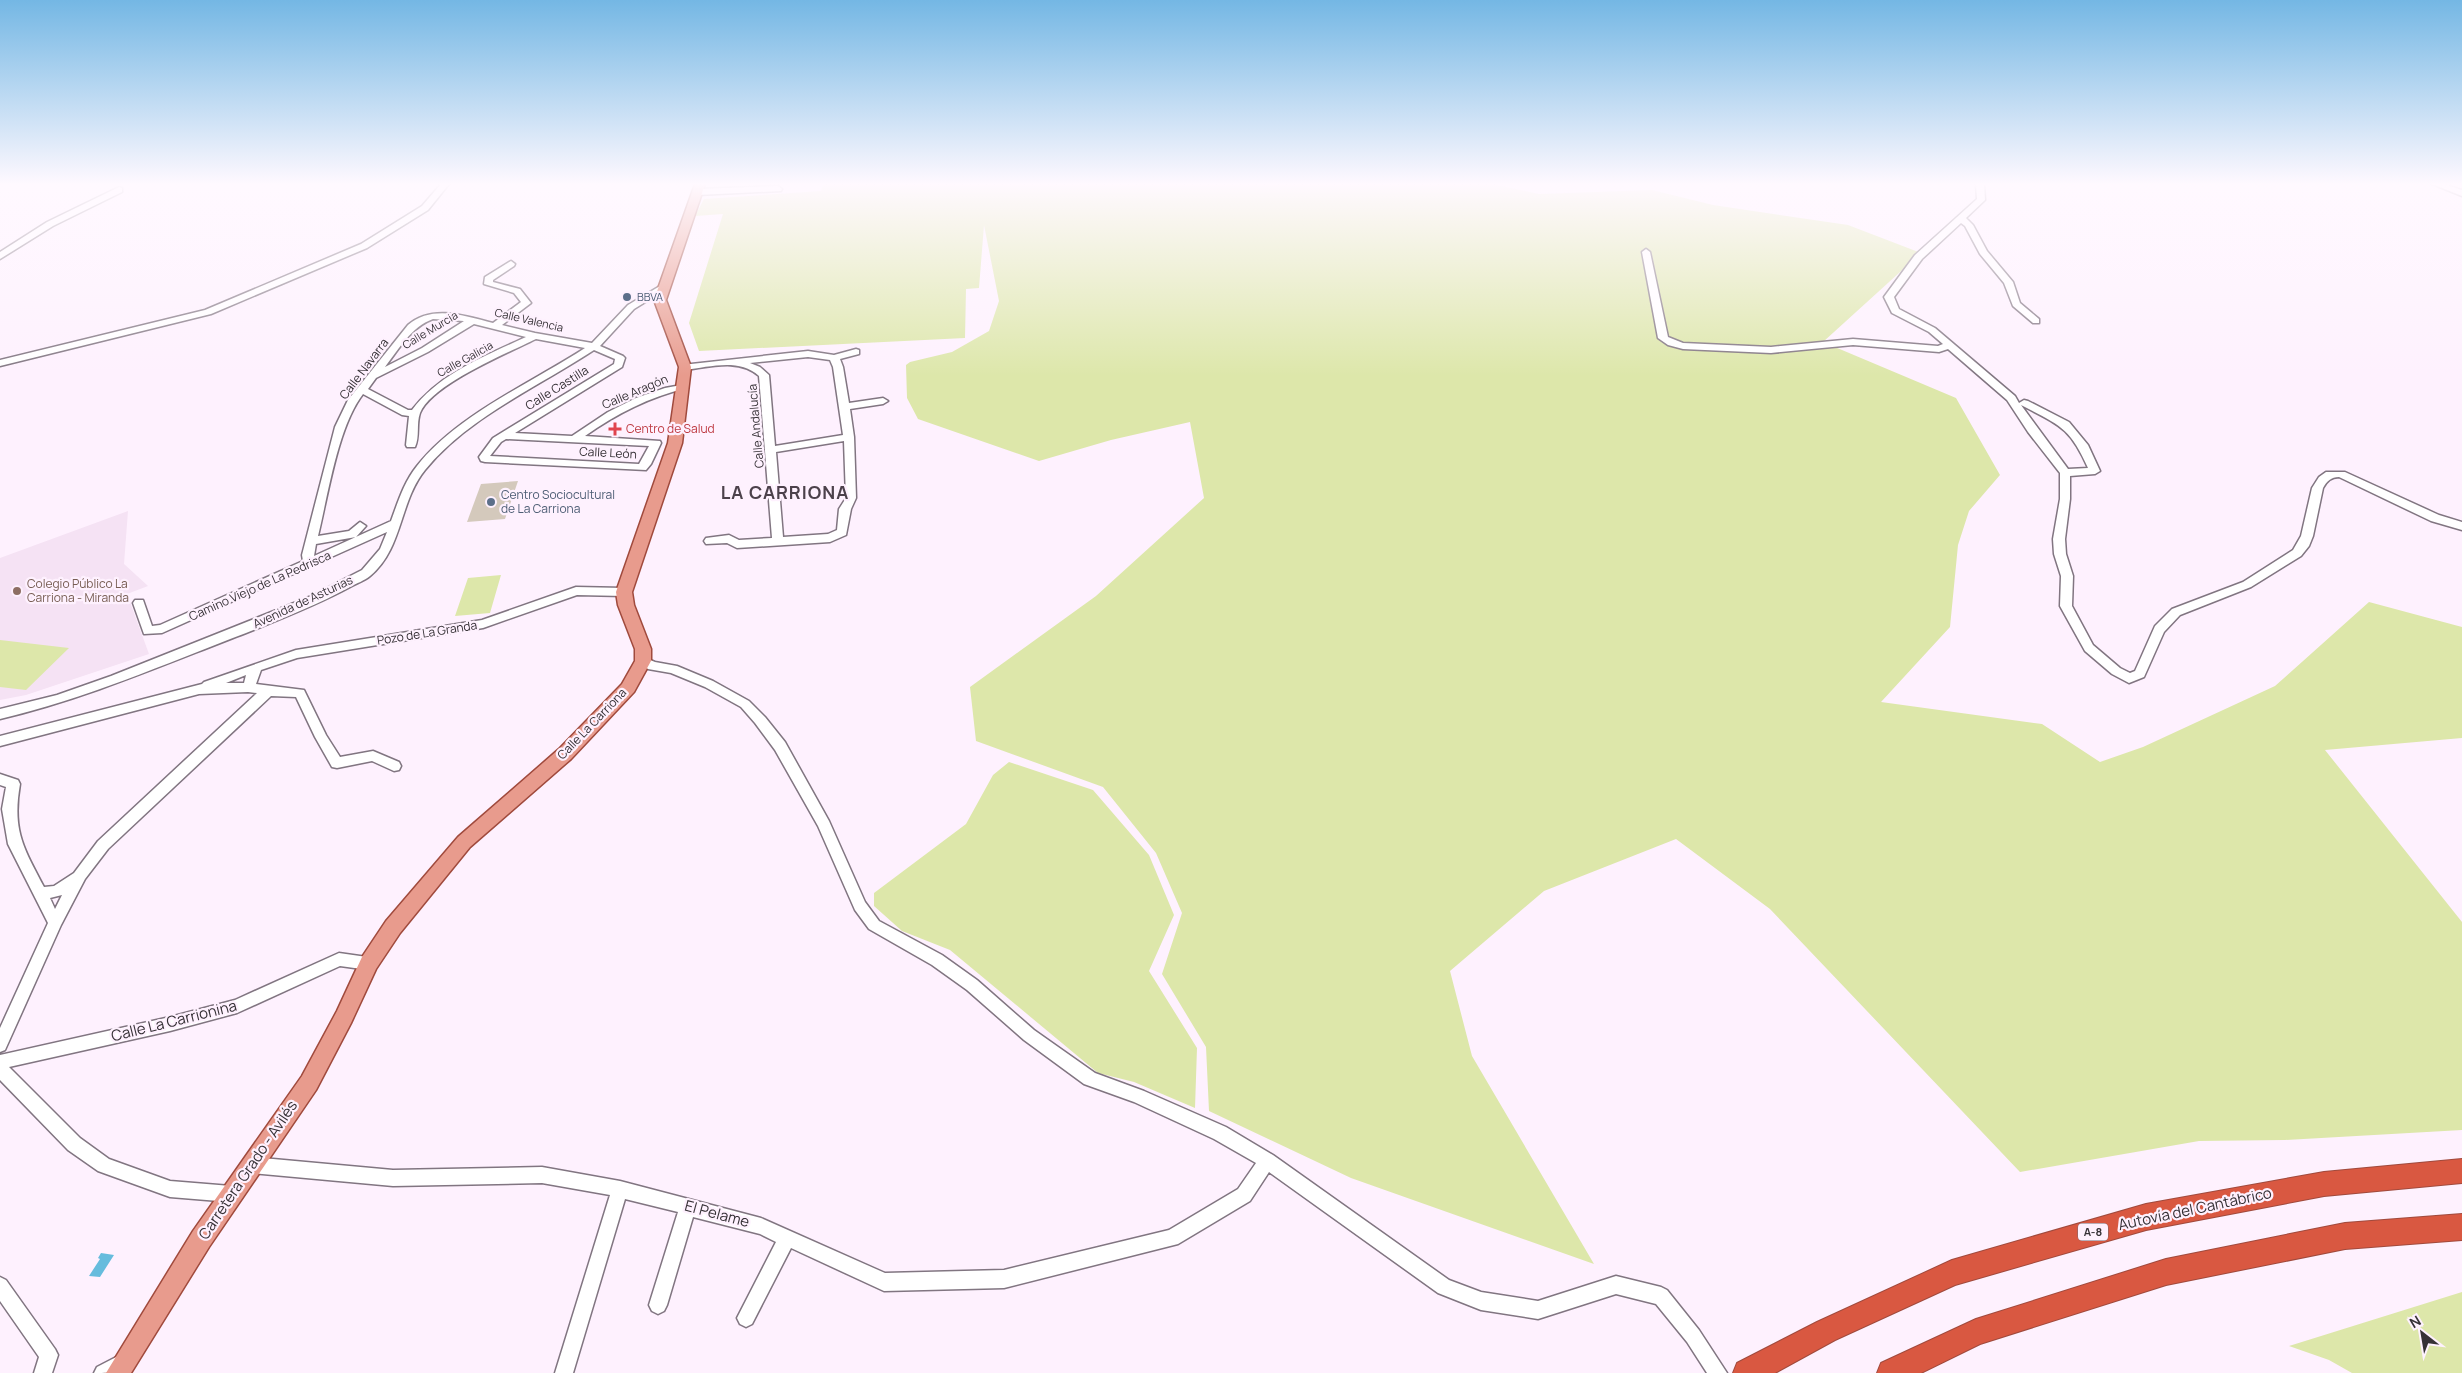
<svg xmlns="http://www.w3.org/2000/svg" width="2462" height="1373" viewBox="0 0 2462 1373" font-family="Manrope,sans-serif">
	<rect width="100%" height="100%" fill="#fef1fe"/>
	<path fill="#f5e2f4" d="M128 511 124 564 148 586 127 594 149 654 26 695 0 700V558Z"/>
	<path fill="#dde7aa" d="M823 184H1492L1539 194 1652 190 1713 205 1848 225 1921 253 1823 342 1956 398 2000 475 1969 511 1958 545 1950 627 1881 702 2042 724 2100 762 2143 747 2275 686 2369 602 2462 627V738L2325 750 2462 922V1130L2285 1140 2199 1141 2020 1172 1770 909 1676 839 1544 891 1450 971 1472 1056 1594 1264 1351 1178 1209 1111 1206 1047 1162 974 1182 913 1156 853 1103 787 976 741 970 687 1096 596 1204 498 1190 422 1111 440 1039 461 918 419 907 398 906 365 910 362 952 352 989 331 999 301 984 225 979 288 966 289 965 338 699 351 689 323 723 214 695 216 704 199 821 191Z
		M501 575 490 613 455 616 468 578Z
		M0 640 69 648 26 690 0 687Z
		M1009 762 1093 790 1149 855 1174 915 1149 971 1197 1048 1195 1108 1134 1082 1098 1073 950 950 902 931 874 906V893L966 824 993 775Z
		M2462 1292V1373H2352L2329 1360 2289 1346Z"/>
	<path fill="#66bcdd" d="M101 1253 114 1255 100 1277 89 1276 100 1259 98 1258Z"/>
	<path fill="#d4c9bc" d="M518 481 505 519 467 522 481 484Z"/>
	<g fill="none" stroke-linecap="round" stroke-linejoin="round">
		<g stroke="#817581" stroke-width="3">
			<path id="minor" d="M441 184H449L428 210 367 248 211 314 0 366V360L205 310 361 244 422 206Z
				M1976 184H1984L1985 200 1966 218 1973 225 1987 251 2013 282 2020 303 2039 319V323H2033L2013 306 2004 283 1980 254 1965 226 1961 223 1922 259 1894 297 1899 309 1935 328 2015 396 2019 403 2024 400 2028 401 2069 422 2088 445 2100 471 2095 474 2070 476V499L2065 539 2066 554 2073 576 2072 606 2093 645 2120 668 2130 673 2135 671 2155 626 2172 609 2243 582 2293 550 2301 536 2312 488 2319 477 2326 472H2345L2439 515 2462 522V530L2431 521 2339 477C2331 477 2327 481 2323 488L2313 536 2309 546 2301 556 2251 587 2180 615 2164 632 2144 677 2129 683 2112 674 2085 651 2060 606 2061 576 2054 554 2053 539 2060 499V473L2028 432 2007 400 1948 349 1939 352 1853 345 1771 353 1683 349 1668 345 1658 338 1642 252 1646 249 1650 252 1668 337 1683 343 1771 347 1853 339 1938 346 1943 344 1929 332 1892 313 1884 297 1915 255 1977 199ZM2021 405C2059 425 2070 427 2088 468L2068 469Z
				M2432 184H2444L2462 190V196Z
				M778 186 782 189 781 191 697 195 693 192 697 189Z
				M119 187 122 188V192L53 226 0 259V252L47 222Z
				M511 261 515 264 514 266 493 280V282L520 289 531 303 502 325 535 333 592 343 628 305 660 286H666L668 288 634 309 600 346 623 356 625 358 622 367 515 433 572 436 608 412 636 398 665 388 687 384V388C649 397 616 414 585 436L660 441 661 443 651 464 646 470 485 462 481 461 479 457 493 438 614 364 615 359 594 350C538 387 468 417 425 470 399 502 403 549 370 576 364 581 357 583 350 587 317 605 281 619 246 633 165 664 85 699 0 719V709L57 695 111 676 309 597 362 570 380 549 387 532 162 633 144 634 133 603 135 600H143L152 626 160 625 303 561 302 555 335 427 348 400 408 325C432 304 466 316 493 323L521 302 514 293 484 284 485 277ZM433 319 464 321 422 348 385 367C399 349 411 327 433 319ZM474 324 526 337C485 356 440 373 412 410H408L368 389 376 378 428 352ZM536 339 585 348C531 383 457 415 417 466 404 482 398 502 391 521L314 556 316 544 356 537 366 526 360 522 349 531 318 536C328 495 338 426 363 394L402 415 409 416 406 445 407 447H415C420 437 416 424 420 413 432 384 508 353 536 339ZM506 439 649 446 639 464 490 456 501 442Z
				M856 349 859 350V354L840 359 843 367 849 403 883 398 888 401 883 404 850 409 854 437 856 498 851 509 846 535 830 542 737 548 727 543 706 544 704 541 706 538 729 535 739 540 772 538 759 376C739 358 710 367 685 370L682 369V365L808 351 834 355ZM808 357 830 360 833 367 843 435 775 446 769 375 760 367 750 363ZM844 441 846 498 839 509 837 530 828 534 783 537 776 452Z
				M576 587 624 588 630 592 624 596 577 595 483 628 297 658 261 670 256 684 304 690 326 735 340 757 373 751 399 762 401 766 399 770 394 771 372 761 337 768 332 767 315 737 296 697 271 696 108 849 85 879 61 925 5 1050 0 1052V1028L48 923 8 844 2 809 6 787 0 785V774L18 780 20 784C12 830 23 847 44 887L54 886 74 873 98 841 257 693 248 692 199 694 0 746V736L202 684 204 682 296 650 482 620ZM246 675 244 683H226ZM62 895 55 909 50 898Z
				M643 657 655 662 677 666 713 681 749 701 765 717 785 742 829 821 865 902 879 921 942 955 977 980 1034 1030 1095 1073 1144 1091 1226 1127 1273 1155 1449 1280 1481 1292 1538 1301 1616 1276 1661 1287 1667 1290 1699 1330 1727 1373H1707L1687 1342 1656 1304 1616 1294 1538 1319 1481 1310 1438 1293 1269 1172 1250 1201 1178 1244 1004 1288 884 1291 791 1248 752 1324 746 1327 740 1324 737 1318 776 1242 760 1234 693 1217 667 1305 664 1311 658 1314 652 1311 649 1305 678 1212 625 1199 573 1373H555L610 1195 542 1183 393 1186 252 1173 246 1171 244 1165 246 1159 252 1157 393 1170 542 1167 620 1181 761 1218 885 1273 1004 1270 1169 1230 1238 1189 1256 1163 1214 1139 1134 1102 1084 1084 1024 1040 967 990 932 965 869 929 855 910 818 826 775 750 755 723 741 707 705 687 671 673 648 669 637 661 639 658Z
				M339 953 374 958 376 963 374 968 369 970 340 966 237 1013 170 1031 9 1067 80 1138 109 1159 170 1181 231 1186 237 1188 239 1194 237 1200 231 1202 170 1197 98 1171 68 1150 0 1080V1055L170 1017 235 1000Z
				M0 1277 6 1280 55 1349 58 1355 52 1373H34L39 1357 0 1301Z
				M122 1354 128 1357 131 1363C125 1373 107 1373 94 1373L97 1367Z"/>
		</g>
		<g stroke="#a04a3d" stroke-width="3">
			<path id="major" d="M695 184H705L666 300 691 367 682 443 632 592 634 605 651 649V661L634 692 571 759 470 847 400 933 376 969 351 1023 316 1090 209 1247 131 1373H106L193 1231 302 1076 337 1011 362 957 386 921 458 837 559 749 622 684 635 661V649L618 605 616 592 668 443 679 367 654 300Z"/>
		</g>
		<g stroke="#a04a3d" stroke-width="2">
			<path id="highway" d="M2462 1159V1183L2324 1196 2146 1230 1955 1285 1835 1340 1775 1373H1733L1737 1363 1817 1322 1952 1260 2146 1204 2324 1172Z
				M2462 1214V1240L2345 1249 2166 1285 1980 1344 1921 1373H1877L1881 1363 1976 1319 2166 1259 2345 1223Z"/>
		</g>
		<use href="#minor" fill="#fff" fill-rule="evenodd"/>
		<use href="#major" fill="#e89b8d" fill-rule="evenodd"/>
		<use href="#highway" fill="#d95841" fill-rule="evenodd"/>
	</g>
	<linearGradient id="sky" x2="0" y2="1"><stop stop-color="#74b7e4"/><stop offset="0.49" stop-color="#fff9ff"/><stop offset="1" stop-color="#fff9ff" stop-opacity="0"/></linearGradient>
	<rect width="2462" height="376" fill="url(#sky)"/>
	<g fill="#5c6f8a" stroke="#fef1fe" stroke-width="2">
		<circle cx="627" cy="297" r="5"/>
		<circle cx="491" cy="502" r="5"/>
	</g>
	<path fill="#e0444e" stroke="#fef1fe" stroke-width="2" d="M612.5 421.5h5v5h5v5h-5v5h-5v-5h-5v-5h5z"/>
	<circle fill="#8d6e63" stroke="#fef1fe" stroke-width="2" cx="17" cy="591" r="5"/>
	<g text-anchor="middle" stroke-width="4.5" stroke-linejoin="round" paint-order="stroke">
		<g font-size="11" fill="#4e5e75" stroke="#fef1fe" text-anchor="start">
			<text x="637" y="301">BBVA</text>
		</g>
		<g font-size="11" fill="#363136" stroke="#fef1fe">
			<text transform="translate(529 320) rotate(13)" y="4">Calle Valencia</text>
			<text transform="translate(430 330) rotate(-31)" y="4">Calle Murcia</text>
			<text transform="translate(465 359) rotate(-29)" y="4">Calle Galicia</text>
		</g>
		<rect fill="#fef1fe" stroke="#726b72" stroke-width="1" x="2078" y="1223.5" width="30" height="17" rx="4"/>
		<g font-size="11" font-weight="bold" fill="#363136">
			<text x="2093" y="1236">A-8</text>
		</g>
		<g font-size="12" fill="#363136" stroke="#fef1fe">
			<text transform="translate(364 369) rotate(-53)" y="4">Calle Navarra</text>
			<text transform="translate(557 388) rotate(-32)" y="4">Calle Castilla</text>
			<text transform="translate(635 392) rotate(-23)" y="4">Calle Aragón</text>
			<text transform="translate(756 426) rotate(-95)" y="4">Calle Andalucía</text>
			<text transform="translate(608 453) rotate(3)" y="4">Calle León</text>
			<text transform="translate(260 586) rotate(-24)" y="4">Camino Viejo de La Pedrisca</text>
			<text transform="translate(303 602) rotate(-25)" y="4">Avenida de Asturias</text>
			<text transform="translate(427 633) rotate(-9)" y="4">Pozo de La Granda</text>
			<text transform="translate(592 724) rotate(-46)" y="4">Calle La Carriona</text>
		</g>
		<g font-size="12" fill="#be3a42" stroke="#fef1fe" text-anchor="start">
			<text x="626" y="433">Centro de Salud</text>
		</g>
		<g font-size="12" fill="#4e5e75" stroke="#fef1fe" text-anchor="start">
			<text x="501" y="499">Centro Sociocultural<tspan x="501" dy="14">de La Carriona</tspan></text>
		</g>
		<g font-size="12" fill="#785e54" stroke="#fef1fe" text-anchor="start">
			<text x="27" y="588">Colegio Público La<tspan x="27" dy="14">Carriona - Miranda</tspan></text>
		</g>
		<g font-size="15" fill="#363136" stroke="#fef1fe">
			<text transform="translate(174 1021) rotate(-14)" y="5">Calle La Carrionina</text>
			<text transform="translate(248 1170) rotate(-56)" y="5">Carretera Grado - Avilés</text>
			<text transform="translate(2195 1209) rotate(-12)" y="5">Autovía del Cantábrico</text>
			<text transform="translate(717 1214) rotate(15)" y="5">El Pelame</text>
		</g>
		<g font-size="18" font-weight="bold" letter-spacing="1" fill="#4c414b" stroke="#fef1fe">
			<text x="785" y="499">LA CARRIONA</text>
		</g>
	</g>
	<g transform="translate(2422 1333) rotate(329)" stroke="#fef1fe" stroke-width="4" paint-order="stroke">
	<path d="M0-4L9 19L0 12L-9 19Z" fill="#363136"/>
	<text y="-8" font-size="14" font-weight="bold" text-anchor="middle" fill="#363136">N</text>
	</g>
</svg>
